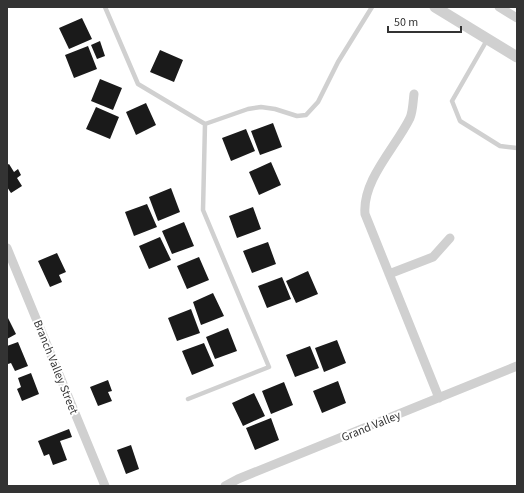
<svg xmlns="http://www.w3.org/2000/svg" width="524" height="493" viewBox="0 0 524 493" font-family="'Source Sans 3',sans-serif">
	<rect width="100%" height="100%" fill="#fff"/>
	<path fill="#1a1a1a" d="M82 18 92 39 69 49 59 28Z
		M100 41 105 56 97 59 91 45Z
		M88 46 97 69 74 78 65 55Z
		M160 50 183 60 174 82 150 72Z
		M100 79 122 88 113 110 91 101Z
		M146 103 156 125 136 135 126 112Z
		M96 107 119 117 110 139 86 129Z
		M273 123 282 147 260 155 251 131Z
		M246 129 255 151 231 161 222 138Z
		M271 162 281 185 259 195 249 172Z
		M9 164 14 172 18 169 21 175 17 178 22 186 11 193 7 187V165Z
		M171 188 180 212 158 221 149 197Z
		M147 204 157 227 134 236 125 212Z
		M253 207 261 229 237 238 229 216Z
		M184 222 194 246 172 254 162 231Z
		M160 237 171 260 149 269 139 246Z
		M268 242 276 264 252 273 243 251Z
		M57 253 66 272 59 275 62 282 50 287 38 261Z
		M199 257 209 280 187 289 177 266Z
		M308 271 318 294 296 303 286 281Z
		M282 277 291 299 267 308 258 286Z
		M213 293 224 316 201 325 193 302Z
		M191 309 200 333 177 341 168 318Z
		M7 316 16 334 7 339Z
		M228 328 237 351 215 359 206 337Z
		M337 340 346 363 324 372 315 348Z
		M18 342 28 366 15 371 11 363 8 364 7 362V346Z
		M204 343 214 366 192 375 182 351Z
		M310 346 319 368 295 377 286 355Z
		M31 373 39 394 22 401 17 389 21 387 18 378Z
		M108 380 112 391 108 392 112 401 98 406 90 387Z
		M338 381 346 403 322 413 313 391Z
		M284 382 293 405 271 414 262 391Z
		M254 393 265 416 243 426 232 403Z
		M271 418 279 440 255 450 246 428Z
		M69 429 72 437 60 441 67 460 53 465 49 454 44 456 38 441Z
		M131 445 139 469 126 474 117 450Z"/>
	<g fill="none" stroke-linecap="round" stroke-linejoin="round">
		<path stroke="#d0d0d0" stroke-width="4.5" d="M105 7 138 84 205 124
			M487 40 452 101 460 121 500 146 517 148
			M188 399 269 367 203 210 205 124 248 109 261 107 275 109 297 116 306 115 318 102 338 62 372 7"/>
		<path stroke="#d0d0d0" stroke-width="9" d="M499 7 517 18
			M414 94C413 101 413 111 410 118 396 147 362 180 365 214L439 398
			M7 248 105 486
			M389 274 433 257 450 238
			M225 486 238 479 517 366"/>
		<path stroke="#d0d0d0" stroke-width="11" d="M435 7 517 57"/>
	</g>
	<g text-anchor="middle" stroke-width="4" stroke-linejoin="round" paint-order="stroke">
		<g font-size="12" fill="#333" stroke="#fff">
			<text transform="translate(56 367) rotate(68)" y="4">Branch Valley Street</text>
			<text transform="translate(371 426) rotate(-22)" y="4">Grand Valley</text>
		</g>
	</g>
	<rect width="524" height="493" fill="none" stroke="#333333" stroke-width="16"/>
	<path d="M388 26v6h73v-6" fill="none" stroke="#333333" stroke-width="2"/>
	<text x="394" y="26" font-size="12" fill="#333333" stroke="#ffffff" stroke-width="3" paint-order="stroke">50 m</text>
</svg>
